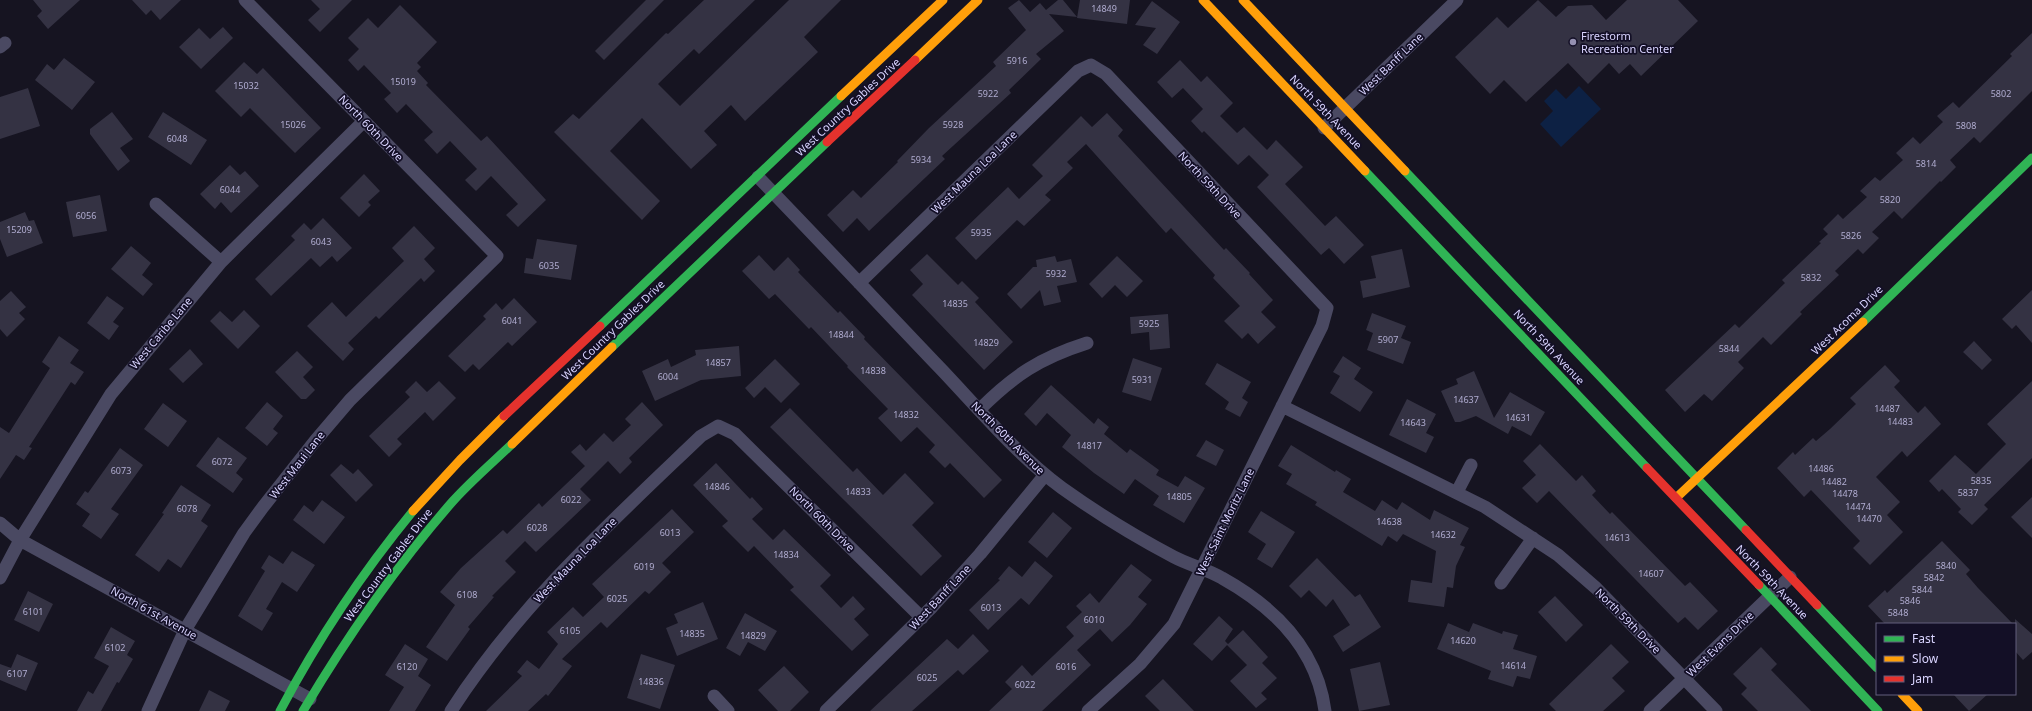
<svg xmlns="http://www.w3.org/2000/svg" width="2032" height="711" viewBox="0 0 2032 711" font-family="'Noto Sans',sans-serif">
	<rect width="100%" height="100%" fill="#161421"/>
	<path fill="#0d2144" d="M1579 86 1601 109 1561 147 1540 124 1553 111 1544 101 1556 89 1566 99Z"/>
	<path fill="#343243" d="M33 0H80L48 29 37 16 42 11Z
		M132 0H181L160 20 151 10 146 15Z
		M311 0H352L320 32 308 20 320 9Z
		M646 0H664L604 60 595 51Z
		M704 0H755L699 54 694 49 658 84 680 106 789 0H841L804 37 818 52 745 121 731 105 704 131 717 145 691 169 642 118 610 151 660 201 642 220 554 132 573 114 579 119 666 33 668 34Z
		M1019 0 1030 12 1040 3 1046 10 1058 0H1063L1077 17 1049 14 1064 31 1036 54 1041 59 1009 90 1011 93 942 156 945 159 869 231 857 218 843 232 827 215 853 190 861 198 898 162 897 161 929 128 996 66 993 62 1026 30 1008 8Z
		M1080 0H1130L1127 24 1077 18Z
		M1538 0 1556 17 1568 6 1592 5 1606 20 1627 0H1678L1698 21 1641 76 1630 64 1619 74 1609 63 1588 84 1568 63 1526 102 1504 80 1490 94 1455 57 1497 17 1508 28Z
		M1152 1 1180 22 1157 54 1143 45 1156 28 1135 25Z
		M400 5 437 42 417 63 421 67 417 71 428 83 426 85 481 141 487 136 546 200 518 227 506 215 518 204 491 176 476 191 465 180 477 169 450 141 437 154 424 140 433 132 406 104 397 113 384 99 391 93 364 65 358 71 348 60 359 49 348 38 368 18 378 28Z
		M223 27 233 38 201 69 179 47 199 28 210 39Z
		M2032 33V91L1980 143 1974 137 1950 160 1956 167 1941 182 1940 181 1902 219 1894 211 1872 232 1879 238 1863 254 1858 249 1835 271 1839 275 1800 312 1802 314 1771 345 1763 337 1738 362 1744 368 1712 401 1704 394 1685 412 1665 390 1735 324 1739 328 1785 283 1782 280 1821 243 1819 242 1828 234 1823 229 1838 214 1843 219 1867 197 1860 191 1875 177 1880 181 1903 160 1896 153 1913 137 1920 144 1943 122 1937 116 1953 102 1959 108 2012 56 2010 54Z
		M64 58 95 82 72 110 35 80 47 64 54 70Z
		M1180 60 1201 82 1207 76 1233 103 1220 116 1237 133 1244 127 1267 150 1276 140 1303 167 1285 184 1325 226 1336 216 1364 245 1344 264 1329 248 1321 255 1257 187 1269 175 1249 155 1238 165 1204 131 1202 133 1191 121 1203 109 1183 88 1172 98 1157 82Z
		M244 62 257 74 263 68 321 128 295 153 250 108 241 117 215 91Z
		M28 88 40 126 0 139V97Z
		M112 112 133 139 120 148 130 161 118 171 90 134V129Z
		M163 112 207 140 191 165 148 137Z
		M1107 113 1123 130 1118 136 1224 250 1226 248 1250 273 1249 274 1273 300 1261 312 1276 327 1258 344 1248 333 1242 339 1224 321 1240 306 1213 278 1215 275 1171 228 1166 233 1086 144 1067 162 1073 168 1045 195 1051 200 1024 226 1017 220 976 260 955 238 1008 187 1019 199 1043 176 1032 165 1081 116 1092 127Z
		M230 165 240 175 245 171 259 186 231 213 221 202 215 209 200 194Z
		M364 174 380 191 368 202 371 205 359 217 340 198Z
		M100 195 107 231 73 237 66 202Z
		M25 212 29 221 34 220 43 243 7 257 0 239V222Z
		M323 218 352 248 337 262 332 256 320 267 311 258 271 296 255 279 295 240 291 236 304 223 311 230Z
		M414 226 435 248 424 259 435 271 424 282 421 278 379 319 376 316 348 343 354 349 343 361 307 326 332 302 346 317 404 261 392 248Z
		M537 239 577 245 571 280 524 273 526 258 533 259Z
		M131 246 151 263 142 275 153 284 143 296 111 269Z
		M1402 249 1410 287 1363 298 1360 281 1376 278 1371 256Z
		M927 254 958 285 962 281 979 298 975 302 1013 342 984 370 912 295 923 284 910 270Z
		M759 255 774 271 788 257 800 270 798 272 838 313 840 311 865 337 864 339 1002 480 984 498 950 463 945 468 929 452 935 445 917 427 901 442 878 418 888 409 847 367 848 366 811 327 809 329 775 294 769 299 742 271Z
		M1055 256 1057 262 1071 259 1077 282 1057 286 1061 302 1044 306 1040 290 1021 309 1007 294 1033 267H1037L1036 260Z
		M1117 256 1143 281 1127 297 1115 285 1102 298 1089 284Z
		M2032 290V343L2016 325 2012 329 2002 319Z
		M11 291 26 307 19 313 25 319 7 337 0 329V301Z
		M107 296 124 308 113 322 119 326 109 340 87 323Z
		M514 298 537 322 512 346 508 342 479 370 473 364 465 372 448 356 486 319 483 316 496 303 502 310Z
		M244 310 260 326 238 349 210 321 220 311 232 322Z
		M1372 313 1406 326 1401 338 1411 342 1403 364 1367 350 1373 333 1366 330Z
		M1168 314 1170 348 1150 350 1149 332 1131 334 1130 317Z
		M59 336 79 350 70 363 84 372 75 385 71 382 29 447 32 448 24 460 16 455 0 479V427L9 433 50 368 42 362Z
		M1974 341 1992 360 1982 370 1963 352Z
		M739 346 741 376 701 380 655 401 642 371 668 359 671 367 696 355 695 350Z
		M190 349 203 364 183 383 169 369Z
		M297 351 313 367 303 377 315 390 306 399H301L275 372Z
		M1343 356 1361 368 1354 379 1373 392 1360 412 1330 393 1340 376 1333 372Z
		M1133 358 1162 368 1151 401 1122 392Z
		M775 359 800 384 781 403 765 387 754 398 745 388Z
		M1217 363 1251 382 1242 398 1248 402 1240 417 1225 409 1229 402 1205 384Z
		M1885 365 1900 381 1894 387 1918 413 1925 406 1941 424 1907 457 1902 451 1876 477 1900 502 1887 515 1903 532 1870 565 1853 548 1860 541 1811 490 1804 497 1777 468 1793 452 1795 455 1813 438 1816 441 1830 429 1856 404 1850 398Z
		M1474 371 1494 418 1510 392 1545 412 1531 436 1512 426 1508 434 1476 416 1460 422H1455L1441 391 1458 384 1456 379Z
		M416 381 427 392 439 381 456 398 433 421 425 412 397 439 402 444 389 457 369 436 410 397 405 392Z
		M2032 381V458L1984 505 1988 509 1972 525 1958 512 1961 509 1942 489 1939 492 1929 481 1955 455 1976 474 2006 444 1987 424Z
		M1051 385 1094 424 1098 418 1109 427 1104 434 1127 453 1130 449 1159 470 1156 475 1178 487 1185 476 1205 488 1184 523 1153 505 1159 496 1135 479 1124 494 1094 473 1062 447 1071 435 1047 413 1036 426 1024 414Z
		M1407 399 1436 414 1426 433 1434 437 1426 453 1389 435Z
		M267 402 283 416 273 429 278 433 267 446 245 428Z
		M642 402 663 425 629 458 632 462 620 474 608 461 580 489 591 500 570 520 536 552 525 541 505 561 516 572 492 596 494 597 468 627 470 629 447 661 426 647 455 605 440 592 461 568 503 530 507 534 539 503 542 507 585 466 571 452 580 444 586 451 604 433 613 442 631 425 625 419Z
		M163 403 187 421 168 447 144 429Z
		M790 408 853 472 857 468 883 495 905 473 934 503 912 525 942 556 921 576 770 427Z
		M218 437 247 458 236 473 243 479 233 493 196 466Z
		M1206 440 1224 450 1216 466 1196 456Z
		M1540 444 1576 481 1582 475 1596 491 1592 495 1610 514 1612 512 1685 586 1690 582 1718 611 1698 630 1685 617 1678 623 1549 491 1537 503 1522 488 1536 475 1523 461Z
		M1291 445 1335 472 1336 470 1351 479 1343 492 1375 511 1382 500 1397 510 1402 502 1430 520 1434 510 1469 528 1460 545 1465 547 1456 566 1453 588 1447 587 1444 607 1408 602 1411 580 1432 583 1436 551 1403 534 1397 542 1388 536 1382 546 1315 505 1317 502 1286 484 1292 474 1278 466Z
		M120 448 143 465 111 509 119 514 101 539 82 526 90 514 76 504 85 491 88 493Z
		M716 463 750 499 752 497 763 509 752 519 773 540 784 529 831 575 820 586 841 608 853 596 865 609 854 619 869 635 852 651 790 590 794 587 754 546 748 552 722 526 728 521 693 485Z
		M341 464 353 474 358 469 373 485 356 502 330 475Z
		M181 485 211 505 201 521 208 526 181 568 168 559 159 572 135 555 164 514 162 513Z
		M2032 497V538L2011 517Z
		M322 500 345 517 324 544 293 520 304 505 313 512Z
		M672 509 694 532 662 563 671 572 649 594 645 591 607 628 601 622 562 659 572 666 548 696 546 694 528 711H486L522 676 517 672 527 660 539 669 558 644 547 632 573 607 583 617 604 597 592 584Z
		M1261 511 1295 532 1272 568 1257 559 1266 544 1248 532Z
		M1053 512 1072 528 1047 558 1028 542Z
		M1942 541 1970 570 1966 574 1978 588 2013 624H1885L1868 606 1885 590 1887 593Z
		M292 551 315 565 297 592 282 582 266 609 273 613 262 631 238 616 265 571 261 568 269 555 283 564Z
		M1317 558 1355 597 1360 594 1381 627 1343 652 1333 636 1350 625 1333 599 1326 607 1309 590 1301 598 1289 586Z
		M1035 561 1053 576 1029 605 1021 598 988 630 969 610 1000 580 998 579 1009 566 1022 577Z
		M1131 564 1152 580 1138 597 1147 604 1130 625 1112 642 1100 629 1077 650 1091 665 1042 711H989L1012 689 1005 682 1022 665 1032 676 1074 636 1066 627 1082 612 1076 606 1090 593 1099 603Z
		M28 591 53 604 39 632 14 620Z
		M1555 596 1583 625 1566 642 1538 612Z
		M703 602 718 639 677 656 666 628 678 623 674 614Z
		M745 613 777 631 765 651 748 642 740 656 726 648Z
		M1219 616 1233 629 1225 641 1228 644 1212 661 1193 644Z
		M2015 619 2032 634V652L2023 660 2015 651Z
		M1448 623 1469 632 1473 623 1502 634 1503 631 1518 635 1513 649 1537 656 1530 679 1517 676 1513 687 1488 679 1491 671 1437 649Z
		M111 627 135 641 127 655 133 659 119 683 117 682 101 711H77L88 691 93 694 109 666 94 658Z
		M1243 630 1268 657 1262 663 1277 678 1261 693 1267 699 1256 708 1230 681 1247 665 1227 645Z
		M973 634 989 651 963 675 958 670 912 711H870L947 639 958 649Z
		M405 644 428 659 418 676 431 685 415 711H389L404 687 385 675Z
		M1611 644 1629 662 1612 678 1625 691 1603 711H1556L1549 704Z
		M1761 647 1777 664 1771 670 1811 711H1758L1741 694 1747 688 1733 674Z
		M17 654 38 663 26 691 0 680V664L11 668Z
		M641 654 675 665 660 709 627 698Z
		M1380 662 1390 705 1359 711 1350 669Z
		M784 666 809 692 790 711H778L758 690Z
		M1163 679 1194 711H1160L1145 696Z
		M209 690 230 701 225 711H199Z
		M1953 694H1988L1969 711Z"/>
	<g fill="none" stroke-linecap="round" stroke-linejoin="round">
		<path stroke="#4a4962" stroke-width="13" d="M0 47 5 43
			M1324 128 1457 0
			M758 177C819 240 879 304 940 368 979 409 1016 454 1062 488 1097 513 1136 537 1174 557 1189 565 1207 569 1222 578 1274 607 1317 649 1325 711
			M156 204 221 262
			M859 283 1078 71 1091 65 1106 74 1327 308 1322 326 1174 624 1140 664 1088 711
			M1282 406 1485 507 1558 555 1596 588 1716 711
			M979 410C1014 375 1040 358 1087 343
			M1457 492 1471 465
			M0 523 20 540 310 699
			M0 578 20 540 111 394 221 262 364 121
			M1501 583 1533 538
			M714 696 728 711
			M148 711 185 630 244 533 263 507 315 441 350 400 497 256 245 0
			M451 711C519 605 611 522 701 436L718 426 735 434 922 618
			M826 711 932 607 980 554 1045 475
			M1650 711 1790 577"/>
		<path stroke="#30b455" stroke-width="9" d="M1365 171 1647 468
			M1405 171 1746 530
			M1863 322 2032 158
			M600 326 841 96
			M612 347 827 142
			M1759 585 1878 711
			M1817 605 1877 668
			M280 711C318 639 362 573 413 511
			M303 711C347 637 396 566 453 501 471 481 492 463 512 444"/>
		<path stroke="#ff9f0a" stroke-width="9" d="M1203 0 1365 171
			M1243 0 1405 171
			M915 60 978 0
			M841 96 943 0
			M512 444 612 347
			M1676 498 1863 322
			M413 511 460 460 504 416
			M1902 694 1918 711"/>
		<path stroke="#e5322d" stroke-width="9" d="M827 142 915 60
			M504 416 600 326
			M1647 468 1759 585
			M1746 530 1817 605"/>
	</g>
	<circle fill="#9591b1" stroke="#130f26" stroke-width="1.5" cx="1573" cy="42" r="4"/>
	<g text-anchor="middle" stroke-width="3.5" stroke-linejoin="round" paint-order="stroke">
		<g font-size="9" fill="#b0acd0">
			<text x="1104" y="12">14849</text>
			<text x="1017" y="64">5916</text>
			<text x="403" y="85">15019</text>
			<text x="246" y="89">15032</text>
			<text x="988" y="97">5922</text>
			<text x="2001" y="97">5802</text>
			<text x="293" y="128">15026</text>
			<text x="953" y="128">5928</text>
			<text x="1966" y="129">5808</text>
			<text x="177" y="142">6048</text>
			<text x="921" y="163">5934</text>
			<text x="1926" y="167">5814</text>
			<text x="230" y="193">6044</text>
			<text x="1890" y="203">5820</text>
			<text x="86" y="219">6056</text>
			<text x="19" y="233">15209</text>
			<text x="981" y="236">5935</text>
			<text x="1851" y="239">5826</text>
			<text x="321" y="245">6043</text>
			<text x="549" y="269">6035</text>
			<text x="1056" y="277">5932</text>
			<text x="1811" y="281">5832</text>
			<text x="955" y="307">14835</text>
			<text x="512" y="324">6041</text>
			<text x="1149" y="327">5925</text>
			<text x="841" y="338">14844</text>
			<text x="1388" y="343">5907</text>
			<text x="986" y="346">14829</text>
			<text x="1729" y="352">5844</text>
			<text x="718" y="366">14857</text>
			<text x="873" y="374">14838</text>
			<text x="668" y="380">6004</text>
			<text x="1142" y="383">5931</text>
			<text x="1466" y="403">14637</text>
			<text x="1887" y="412">14487</text>
			<text x="906" y="418">14832</text>
			<text x="1518" y="421">14631</text>
			<text x="1900" y="425">14483</text>
			<text x="1413" y="426">14643</text>
			<text x="1089" y="449">14817</text>
			<text x="222" y="465">6072</text>
			<text x="1821" y="472">14486</text>
			<text x="121" y="474">6073</text>
			<text x="1981" y="484">5835</text>
			<text x="1834" y="485">14482</text>
			<text x="717" y="490">14846</text>
			<text x="858" y="495">14833</text>
			<text x="1968" y="496">5837</text>
			<text x="1845" y="497">14478</text>
			<text x="1179" y="500">14805</text>
			<text x="571" y="503">6022</text>
			<text x="1858" y="510">14474</text>
			<text x="187" y="512">6078</text>
			<text x="1869" y="522">14470</text>
			<text x="1389" y="525">14638</text>
			<text x="537" y="531">6028</text>
			<text x="670" y="536">6013</text>
			<text x="1443" y="538">14632</text>
			<text x="1617" y="541">14613</text>
			<text x="786" y="558">14834</text>
			<text x="1946" y="569">5840</text>
			<text x="644" y="570">6019</text>
			<text x="1651" y="577">14607</text>
			<text x="1934" y="581">5842</text>
			<text x="1922" y="593">5844</text>
			<text x="467" y="598">6108</text>
			<text x="617" y="602">6025</text>
			<text x="1910" y="604">5846</text>
			<text x="991" y="611">6013</text>
			<text x="33" y="615">6101</text>
			<text x="1898" y="616">5848</text>
			<text x="1094" y="623">6010</text>
			<text x="570" y="634">6105</text>
			<text x="692" y="637">14835</text>
			<text x="753" y="639">14829</text>
			<text x="1463" y="644">14620</text>
			<text x="115" y="651">6102</text>
			<text x="1513" y="669">14614</text>
			<text x="407" y="670">6120</text>
			<text x="1066" y="670">6016</text>
			<text x="17" y="677">6107</text>
			<text x="927" y="681">6025</text>
			<text x="651" y="685">14836</text>
			<text x="1025" y="688">6022</text>
		</g>
		<g font-size="11" fill="#d9d4ff" stroke="#130f26" text-anchor="start">
			<text x="1581" y="40">Firestorm<tspan x="1581" dy="13">Recreation Center</tspan></text>
		</g>
		<g font-size="11" fill="#d9d4ff" stroke="#130f26">
			<text transform="translate(1391 64) rotate(-44)" y="4">West Banff Lane</text>
			<text transform="translate(848 107) rotate(-43)" y="4">West Country Gables Drive</text>
			<text transform="translate(1326 112) rotate(46)" y="4">North 59th Avenue</text>
			<text transform="translate(371 128) rotate(46)" y="4">North 60th Drive</text>
			<text transform="translate(974 172) rotate(-44)" y="4">West Mauna Loa Lane</text>
			<text transform="translate(1210 185) rotate(47)" y="4">North 59th Drive</text>
			<text transform="translate(1847 320) rotate(-44)" y="4">West Acoma Drive</text>
			<text transform="translate(613 330) rotate(-44)" y="4">West Country Gables Drive</text>
			<text transform="translate(161 333) rotate(-50)" y="4">West Caribe Lane</text>
			<text transform="translate(1549 347) rotate(47)" y="4">North 59th Avenue</text>
			<text transform="translate(1008 438) rotate(45)" y="4">North 60th Avenue</text>
			<text transform="translate(297 465) rotate(-52)" y="4">West Maui Lane</text>
			<text transform="translate(822 519) rotate(45)" y="4">North 60th Drive</text>
			<text transform="translate(1225 522) rotate(-64)" y="4">West Saint Moritz Lane</text>
			<text transform="translate(575 560) rotate(-46)" y="4">West Mauna Loa Lane</text>
			<text transform="translate(388 565) rotate(-53)" y="4">West Country Gables Drive</text>
			<text transform="translate(1772 582) rotate(46)" y="4">North 59th Avenue</text>
			<text transform="translate(940 597) rotate(-47)" y="4">West Banff Lane</text>
			<text transform="translate(154 613) rotate(29)" y="4">North 61st Avenue</text>
			<text transform="translate(1628 621) rotate(45)" y="4">North 59th Drive</text>
			<text transform="translate(1720 644) rotate(-44)" y="4">West Evans Drive</text>
		</g>
	</g>
	<rect x="1876" y="623" width="140" height="72" fill="#130f26" stroke="#625e7d"/>
	<rect x="1884" y="636" width="20" height="6" fill="#30b455" stroke="#625e7d"/>
	<text x="1912" y="643" font-size="12" fill="#d9d4ff">Fast</text>
	<rect x="1884" y="656" width="20" height="6" fill="#ff9f0a" stroke="#625e7d"/>
	<text x="1912" y="663" font-size="12" fill="#d9d4ff">Slow</text>
	<rect x="1884" y="676" width="20" height="6" fill="#e5322d" stroke="#625e7d"/>
	<text x="1912" y="683" font-size="12" fill="#d9d4ff">Jam</text>
</svg>
